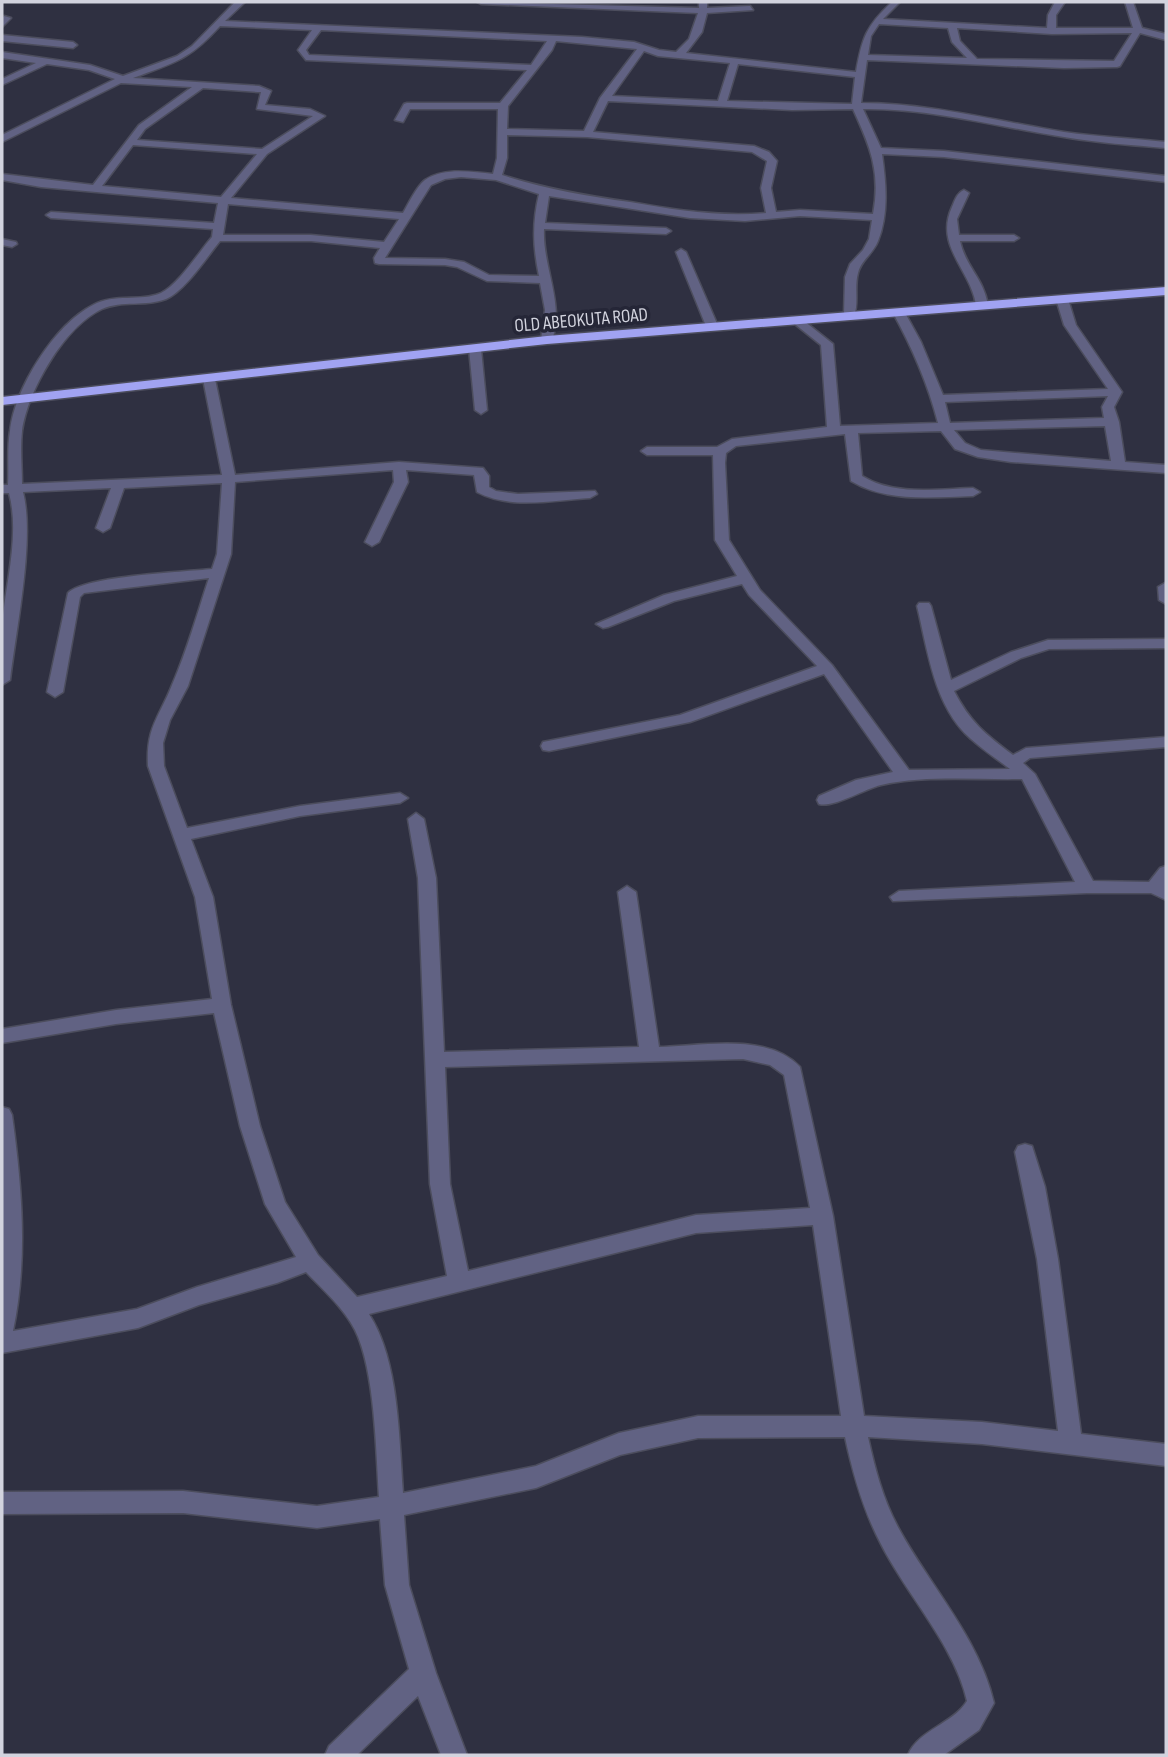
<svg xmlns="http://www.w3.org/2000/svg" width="1168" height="1757" viewBox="0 0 1168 1757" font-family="'Sofia Sans Condensed',sans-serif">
	<rect width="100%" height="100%" fill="#2f3041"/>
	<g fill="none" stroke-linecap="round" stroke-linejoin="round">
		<g stroke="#4c4d5d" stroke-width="3">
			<path id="minor" d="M235 2H245L225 21 582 37 634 42 659 50 676 52 689 39 698 13 481 4 477 2 699 8V2H707V8L750 6 753 10 707 13 702 32 686 53 856 72C862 38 866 26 892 2H900L883 19 1047 28 1048 15 1055 2H1065L1056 15V28H1133L1125 2H1133L1142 28 1166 34V40L1140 33 1120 66 1117 67 1064 68 867 60 861 103C929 103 997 121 1064 132 1098 137 1132 138 1166 142V148C1132 145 1098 143 1064 137 998 127 930 108 863 109L881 148 944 151 1166 176V182L944 157 882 154C886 183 889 213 878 241 873 254 861 260 858 273 854 287 859 303 854 316L844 314 845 277 850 264 863 250 869 239 872 220 800 216 745 221 690 218 549 196 545 223 666 228 671 231 666 234 544 229C542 267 566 306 551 343L541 340 545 310 540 283 487 281 457 267 445 265 379 264 375 263 374 258 380 248 311 241H220C207 257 184 292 166 299 146 307 122 300 102 309 64 327 28 390 22 431 20 448 22 467 22 484L222 475 203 379 209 375 215 379 235 475 399 462 483 468 489 476V487L496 491 518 494 595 491 597 494 590 498C554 500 511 510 477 492L474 475 406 470 408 482 379 542 372 546 365 542 394 482 393 470 235 482 231 554 188 686 170 720 163 743 164 766 187 828 300 806 400 793 408 798 400 803 300 816 191 839 213 897 231 1005 260 1126 285 1202 318 1255 357 1297 447 1276 430 1184 418 878 408 819 416 813 424 819 436 878 444 1052 639 1047 618 892 627 886 636 892 659 1047C701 1046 767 1032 800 1067L833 1216 864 1416 982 1422 1058 1431 1037 1259 1015 1152 1018 1146 1025 1144 1032 1146 1045 1187 1058 1259 1081 1434 1166 1444V1466L982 1444 868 1437C875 1469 883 1500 899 1529 930 1586 979 1638 994 1703L979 1730 944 1755H908C918 1730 953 1724 967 1701 955 1646 906 1594 881 1544 863 1510 853 1474 845 1437L698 1438 620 1455 536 1488 404 1515 409 1585 436 1673 467 1755H441L418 1696 357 1755H325L329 1746 409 1669 385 1585 380 1519 317 1528 183 1513 2 1514V1492L183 1491 317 1506 379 1497C376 1451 375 1370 355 1330 344 1308 323 1290 306 1272L277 1283 199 1305 138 1328 2 1353V1107L9 1109 12 1115C22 1187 28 1260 13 1331L137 1309 197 1287 296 1257 265 1204 240 1126 214 1013 116 1024 2 1043V1029L116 1010 212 999 195 897 148 766C146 727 159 718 172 685 187 651 197 614 209 578L84 593 80 597 63 692 55 697 47 692 68 593C85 576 183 572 212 569L217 554 222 483 124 488 110 528 103 532 96 528 111 488 23 492C35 539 16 629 10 680L2 685C2 665 0 644 2 624 6 582 20 534 9 493H2V485H8C9 467 7 448 10 431 15 388 54 325 93 305 114 293 141 302 161 293 178 285 199 252 212 237L213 229 51 218 46 215 51 212 214 223 218 203 41 187 2 180V174L93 185 139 125 192 87 121 83 2 142V135L115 79 89 70 47 64 2 85V79L36 63 2 58V52L90 65 123 76 177 56 192 46ZM879 24 948 28 952 42 967 58 868 55 871 36ZM220 26 312 30 298 50 306 60 527 70 500 103H407L404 104 395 120 403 122 410 109H498L497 158 493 174C472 172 444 167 425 180 416 187 409 203 403 213L231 198 267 154 325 116 310 109 265 105 271 91 259 86 133 78C176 62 189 60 220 26ZM957 28 1052 34 1132 33 1114 61 977 59 960 41ZM321 30 547 41 531 65 309 55 306 50ZM556 41 637 49 600 98 584 131 507 129 508 106 552 50ZM644 51 658 56 730 63 718 101 612 96ZM738 64 855 77 852 104 727 101ZM203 88 258 92H261L257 109 313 116 262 149 137 140 145 129ZM608 101 792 110 853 109C870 146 881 172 873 214L800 210 776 212 771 188 777 161 769 152 754 146 593 132ZM507 135 587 137 752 152 767 161 761 188 766 213C720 217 675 210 630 202 587 196 545 189 502 175L507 158ZM133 145 257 154 221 197 102 186ZM461 177 496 180 539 194C532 223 533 247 539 276L489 275 464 262 445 259 385 258 431 185 445 179ZM228 204 399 219 384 242 311 235H223ZM743 1059 770 1065 784 1075 810 1208 696 1215 468 1271 450 1184 445 1067ZM813 1225 841 1416H698L619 1433 536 1466 403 1493C399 1438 399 1360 369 1314L696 1233Z
				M4 16 11 18 2 27V19Z
				M2 35 73 42 77 45 73 48 2 41Z
				M964 190 969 193 957 219 959 235H1014L1019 238 1014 241H960C966 268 983 277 988 305L982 308 976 305C971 270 934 246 952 207 955 200 957 193 964 190Z
				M2 239 16 242 17 244 12 247 2 245Z
				M681 249 686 252 718 326 716 328 706 326 676 252Z
				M1062 296 1068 299 1076 325 1122 392 1114 407 1119 422 1125 462 1166 465V473L1011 462 978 457 955 449 941 431 858 433 862 476C894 496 937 489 973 488L980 492 973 496C933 497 887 503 851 481L845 434 736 446 726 453 725 463 729 540 760 590 832 665 909 770 1010 769C997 759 983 750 971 739 934 707 928 651 917 606L919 603H929L931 606 951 680 1011 652 1048 640 1166 639V648L1049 649 1021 658 954 691C970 722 985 734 1013 755L1026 748 1166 737V747L1030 758 1023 763 1035 774 1093 881 1149 882 1160 868 1166 866V900L1151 893H1087L893 901 890 897 899 891 1075 882 1022 779C975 780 926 775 881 785 864 789 834 808 819 804L817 800 819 796 856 780 893 772 824 674 690 722 549 751 543 750 541 746 543 742 680 715 817 666 749 595 742 584 674 601 608 627 603 628 596 624 664 595 737 576 715 540 713 455H647L641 451 647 447H717L732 439 827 427 821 345 791 321V317H799L833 344 840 426 938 423C928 384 912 347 892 311L894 309 904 311 921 342 943 395 1108 389 1064 325 1056 299ZM1108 396 1102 407 1104 418 950 423 945 402ZM1105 426 1111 461 981 450 965 443 954 430Z
				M475 345 481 349 487 410 481 414 475 410 469 349Z
				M1165 583H1166V604L1159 600 1158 587Z"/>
		</g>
		<g stroke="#4c4d5d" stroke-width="3">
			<path id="highway" d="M1166 287V295L547 344 2 405V397L547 336Z"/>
		</g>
		<use href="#minor" fill="#616283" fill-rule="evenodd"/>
		<use href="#highway" fill="#a1a3f2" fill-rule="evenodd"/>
	</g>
	<g text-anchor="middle" stroke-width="7" stroke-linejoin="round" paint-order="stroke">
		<g font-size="19" fill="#d2d3de" stroke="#252637">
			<text transform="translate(581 319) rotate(-5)" y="7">OLD ABEOKUTA ROAD</text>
		</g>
	</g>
	<rect width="1168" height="1757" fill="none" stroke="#d2d3de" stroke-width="7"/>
</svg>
